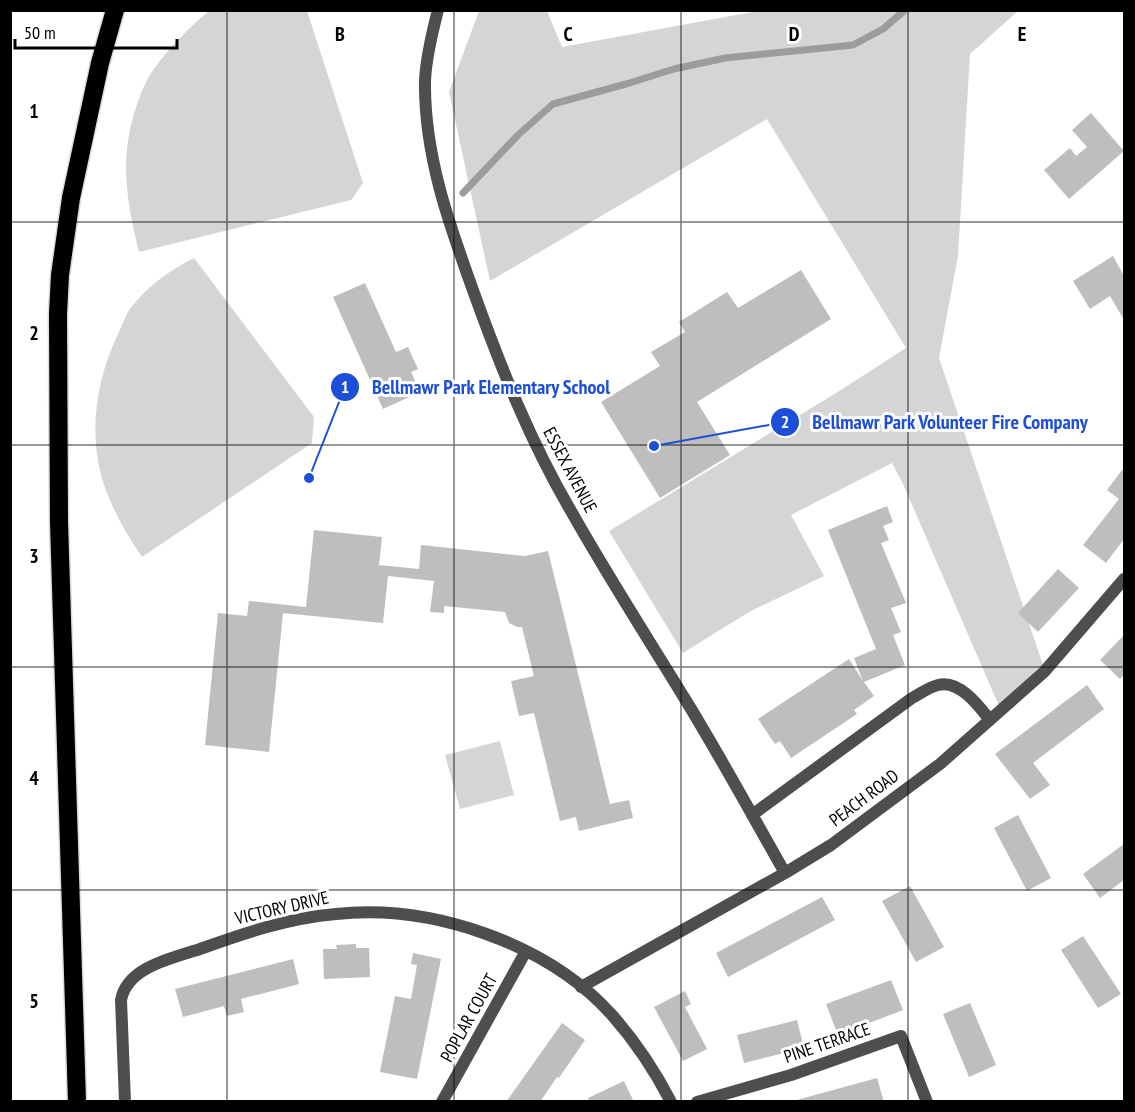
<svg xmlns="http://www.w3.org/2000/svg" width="1135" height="1112" viewBox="0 0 1135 1112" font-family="'PT Sans Narrow',sans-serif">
	<rect width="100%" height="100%" fill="#fff"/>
	<path fill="#d5d5d5" d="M209 11H307L363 183 351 200 139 252C132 224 126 195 126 166 126 139 134 107 146 82 157 60 190 26 209 11Z
		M479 11H547L562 47 758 11H1018L970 54 958 256 939 358 1044 668 1002 713 903 484 892 463 791 515 824 576 749 612 683 653 609 531 836 393 906 348 767 119 490 281 449 92Z
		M194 258 314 417 312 443 142 557C125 532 109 504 101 475 89 427 97 378 118 334 122 326 125 316 130 309 146 287 170 270 194 258Z
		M500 741 514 795 460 809 445 755Z"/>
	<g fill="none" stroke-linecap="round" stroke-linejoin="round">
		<path stroke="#9c9c9c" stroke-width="7" d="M463 193 518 135 553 104 626 84 674 69 725 58 853 45 883 29 905 10"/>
	</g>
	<path fill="#bebebe" d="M1091 113 1124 151 1069 199 1044 170 1070 148 1076 156 1087 147 1072 130Z
		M1113 256 1124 276V320L1110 296 1090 309 1073 281Z
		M801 270 831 319 697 402 730 455 660 498 601 402 660 366 651 352 685 332 679 322 727 292 738 308Z
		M365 283 396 352 408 347 418 369 411 372 420 392 383 409 333 297Z
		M1122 470 1124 471V539L1106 563 1083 545 1119 499 1107 490Z
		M887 506 893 522 883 526 889 540 881 543 906 603 891 608 901 632 893 635 905 665 864 682 874 696 854 710 857 714 791 758 780 741 775 744 758 719 849 659 863 681 854 658 876 649 828 530Z
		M314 530 382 537 379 565 419 569 421 545 525 556 548 551 610 804 629 800 633 818 579 831 576 817 560 821 534 713 519 716 511 681 534 676 522 627H517L509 623 505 612 444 606V613L430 612 434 581 388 576 383 623 283 613 269 752 205 745 218 613 247 616 249 601 306 607Z
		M1058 569 1079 588 1038 632 1018 613Z
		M1124 635V675L1120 679 1100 660Z
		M1087 685 1104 709 1033 763 1050 785 1030 799 995 754Z
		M1018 815 1051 878 1027 891 994 828Z
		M1124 844V880L1100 898 1083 874Z
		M910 886 944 947 916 962 882 901Z
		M822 897 835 920 728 977 716 953Z
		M1083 936 1121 994 1098 1008 1061 950Z
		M356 944V948H369L370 977 324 979 323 949H337L336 945Z
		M413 953 441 959 417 1079 380 1072 395 996 411 999 417 965 411 964Z
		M293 959 299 984 241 999 244 1012 227 1016 224 1006 183 1017 175 989Z
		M891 980 903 1010 838 1035 826 1004Z
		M685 991 691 1004 685 1007 707 1049 683 1061 654 1007Z
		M970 1003 996 1065 969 1077 943 1014Z
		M797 1020 804 1048 744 1063 737 1035Z
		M562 1023 585 1040 559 1078 557 1077 540 1102H506Z
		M877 1078 884 1102H794L793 1101Z
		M624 1081 634 1102H590L588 1098Z"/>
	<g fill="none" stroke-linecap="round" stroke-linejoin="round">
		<g stroke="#dbdbdb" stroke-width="21">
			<path id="motorway" d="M77 1102 59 522 58 314 60 275 71 198 100 63 115 10"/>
		</g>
		<path stroke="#4e4e4e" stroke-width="12" d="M438 10C432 33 426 57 425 81 424 155 449 224 474 293 501 368 531 443 571 511 607 575 647 637 685 699 720 756 752 815 785 873
			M752 815 912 698C920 694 929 687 938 685 959 679 979 706 990 720
			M581 987 785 873 831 845 940 764 1044 672 1124 579
			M125 1102 121 1000C127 967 172 958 200 949 244 933 289 918 336 914 432 904 547 943 612 1015 635 1041 655 1071 671 1102
			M442 1102 526 951
			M697 1102 791 1075 901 1036 927 1102"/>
		<use href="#motorway" stroke="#000" stroke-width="18"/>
	</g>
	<path fill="none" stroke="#000" stroke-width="1.5" stroke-opacity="0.55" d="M227 10V1102M454 10V1102M681 10V1102M908 10V1102M10 222H1124M10 445H1124M10 667H1124M10 890H1124"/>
	<g text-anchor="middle" stroke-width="6" stroke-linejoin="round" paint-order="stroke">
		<g font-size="18" fill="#000" stroke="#fff">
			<text transform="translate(570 470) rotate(62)" y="6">ESSEX AVENUE</text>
			<text transform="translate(864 798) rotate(-37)" y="6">PEACH ROAD</text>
			<text transform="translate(282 908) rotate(-13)" y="6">VICTORY DRIVE</text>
			<text transform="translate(469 1018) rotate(-61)" y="6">POPLAR COURT</text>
			<text transform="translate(827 1043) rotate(-19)" y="6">PINE TERRACE</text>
		</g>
	</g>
	<g font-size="20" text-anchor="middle" font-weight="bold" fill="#000" stroke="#fff" stroke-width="6" stroke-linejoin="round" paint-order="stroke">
		<text x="340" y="41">B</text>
		<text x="568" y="41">C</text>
		<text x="794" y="41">D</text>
		<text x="1022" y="41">E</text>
		<text x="34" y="118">1</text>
		<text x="34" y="340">2</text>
		<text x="34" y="563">3</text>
		<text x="34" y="785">4</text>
		<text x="34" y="1008">5</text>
	</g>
	<path fill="none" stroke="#1d4ed8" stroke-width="2" d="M309 478L345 387M654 446L785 422"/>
	<g fill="#1d4ed8" stroke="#fff" stroke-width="2">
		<circle cx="309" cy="478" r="6"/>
		<circle cx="654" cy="446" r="6"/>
		<circle cx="345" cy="387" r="15"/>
		<circle cx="785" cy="422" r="15"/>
	</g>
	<g font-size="18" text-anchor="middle" font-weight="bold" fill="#fff">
		<text x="345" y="393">1</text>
		<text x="785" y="428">2</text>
	</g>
	<g font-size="20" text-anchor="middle" font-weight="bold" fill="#1d4ed8" stroke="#fff" stroke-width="6" stroke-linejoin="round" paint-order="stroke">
		<text x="491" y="394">Bellmawr Park Elementary School</text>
		<text x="950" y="429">Bellmawr Park Volunteer Fire Company</text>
	</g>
	<rect width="1135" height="1112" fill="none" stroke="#000000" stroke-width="24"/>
	<path d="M15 39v9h162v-9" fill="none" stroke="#000000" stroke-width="3"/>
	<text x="24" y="39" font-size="18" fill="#000000" stroke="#ffffff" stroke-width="4.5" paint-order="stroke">50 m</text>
</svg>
